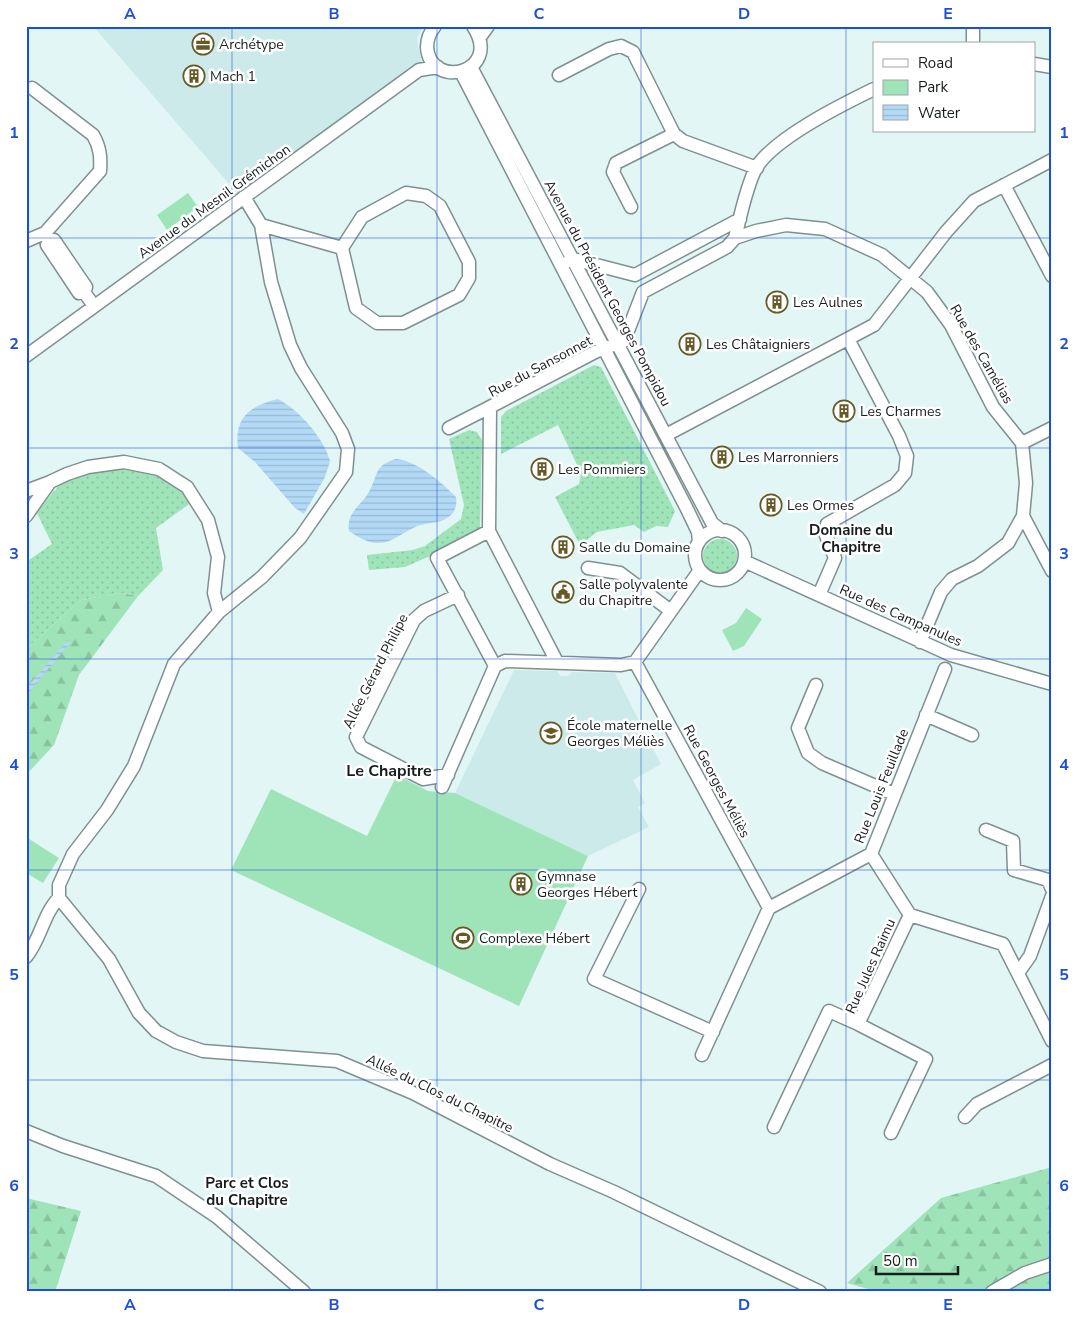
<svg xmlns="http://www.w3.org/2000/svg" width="1078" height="1318" viewBox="0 0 1078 1318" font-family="'Nunito Sans',sans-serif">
	<defs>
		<pattern id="grass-dots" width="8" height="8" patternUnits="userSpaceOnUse" patternTransform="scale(1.25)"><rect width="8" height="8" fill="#9fe4b8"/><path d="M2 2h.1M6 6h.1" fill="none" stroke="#88c39e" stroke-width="1.8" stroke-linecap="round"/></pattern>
		<pattern id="forest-firs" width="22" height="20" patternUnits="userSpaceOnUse" patternTransform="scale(1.25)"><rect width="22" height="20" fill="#9fe4b8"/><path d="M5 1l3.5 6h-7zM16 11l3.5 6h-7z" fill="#88c39e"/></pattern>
		<pattern id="water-rules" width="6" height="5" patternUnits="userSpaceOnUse" patternTransform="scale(1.25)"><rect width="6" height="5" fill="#b2d9f5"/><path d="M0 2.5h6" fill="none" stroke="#98bad2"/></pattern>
	</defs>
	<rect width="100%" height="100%" fill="#e3f6f6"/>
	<path fill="#cdeaea" d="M93 26H423L417 39 424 74 243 200Z
		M514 670 557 671 561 676H568L572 672 615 673 661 764 633 780 645 803 638 807 649 827 588 856 455 793Z"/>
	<path fill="url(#grass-dots)" d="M594 365 601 367 675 511 668 527 656 526 644 532 634 525 597 532 580 545 555 497 579 484 581 473 558 425 501 454V417L506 411Z
		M469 430 477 432 482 440 480 529 467 538 465 535 451 543 453 546 405 567 369 570 367 555 413 550 425 546 461 519 464 505 449 439Z
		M103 469C146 469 161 472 192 502L156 528 163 570 138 596 121 593 81 600 26 649V562L52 544 37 513C63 479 61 479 103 469Z
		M703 556a17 17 0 1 1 34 0a17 17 0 1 1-34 0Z"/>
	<path fill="url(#forest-firs)" d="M121 593 138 596 79 675 54 745 26 775V649L81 600Z
		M1052 1167V1292H878L847 1283 941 1198Z
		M26 1198 81 1211 55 1292H26Z"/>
	<path fill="#9fe4b8" d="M188 193 198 207 167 230 157 215Z
		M746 608 762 619 744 646 733 651 722 630 736 623Z
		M397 775 428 791 455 793 588 856 519 1006 231 870 271 789 367 836Z
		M26 837 59 858 43 883 26 873Z"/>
	<path fill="url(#water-rules)" d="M278 399C299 410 324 438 330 461L325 477 304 514 295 508 255 462 238 448C234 417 250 406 278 399Z
		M396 459C418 461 441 482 456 497 457 504 456 510 451 515 443 523 431 522 421 525 406 529 394 543 378 543 367 543 358 537 349 531 346 511 362 506 370 490 379 472 374 466 396 459Z
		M68 640 70 643 33 687 26 699 29 688 28 686Z"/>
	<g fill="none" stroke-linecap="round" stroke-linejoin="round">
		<g stroke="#7f9090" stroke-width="15">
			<path id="minor" d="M435 26C430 32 427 39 427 47 430 91 504 73 473 26
				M973 26V44
				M480 37 488 26
				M1034 64 1052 67
				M471 67 712 523 722 531
				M461 72 687 509 698 532 699 542
				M559 75 609 49 621 46 633 52 674 134 683 141 757 168
				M1004 185 1052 276
				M244 197 261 225 342 248 356 308 377 323H403L459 295 469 278V262L440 206 426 196 406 193 362 217 342 248
				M631 207 613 172 616 163 674 134
				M46 235 50 241 47 245 79 293 84 292
				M735 238C740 218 746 187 756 168 774 138 843 104 874 89
				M26 241 45 233 100 171C101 157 100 147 93 135L32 88
				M50 241 54 240 86 287 84 292 94 306
				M569 261 573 259 635 275 740 219
				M26 356 419 70 438 67
				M449 428 490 407
				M666 435 874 325 946 232 974 201 1052 160
				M1022 443 1052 428
				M26 491 50 482
				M26 516 50 482 67 474 88 467 124 462 159 469 187 487 208 520 218 557 214 593 219 612
				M1023 516 1052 571
				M695 555a25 25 0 1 1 50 0a25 25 0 1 1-50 0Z
				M489 531 437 558 495 666
				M744 561 951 655 1052 684
				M588 568 620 573 671 611
				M700 570 635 662 769 908
				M819 595 835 558 825 533 827 524 895 485 905 473 907 456 899 436 848 339
				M557 662 489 531 490 407 595 352 624 341 643 292 727 247 735 238 756 231 786 225 825 229 882 255 927 292 951 325 993 407 1022 443 1026 483 1023 516 1008 543 978 566 952 579 941 592 920 642
				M816 685 798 728 808 753 822 763 894 794
				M926 715 972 735
				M448 775 423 779 361 747 356 737 414 620 424 611 458 595
				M442 787 495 666 505 661 621 665 635 662
				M986 830 1013 841 1014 870 1048 880 1052 889
				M871 854 910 915 1003 944 1052 1041
				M639 889 594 979 713 1032
				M59 898 109 959 139 1013 156 1031 176 1042 203 1051 337 1061 413 1093 550 1164 614 1192 820 1292
				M26 957C41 939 43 914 59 898V885L73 854 107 810 134 766 174 664 219 612 262 577 300 538 346 472 348 449 342 433 301 368 290 345 271 282 261 225
				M1018 973 1030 956 1052 896
				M702 1055 769 908 871 854 945 669
				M965 1117 977 1104 1052 1065
				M774 1127 829 1011 858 1024
				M26 1131 63 1146 156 1176 217 1217 304 1292
				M891 1133 926 1059 858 1024 910 915
				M992 1292 1025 1273 1052 1264"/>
		</g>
		<use href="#minor" stroke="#fff" stroke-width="12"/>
	</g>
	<path fill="none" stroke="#1d4ed8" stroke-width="1" stroke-opacity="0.55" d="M232 26V1292M437 26V1292M641 26V1292M846 26V1292M26 238H1052M26 448H1052M26 659H1052M26 870H1052M26 1080H1052"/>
	<defs>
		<g id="office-ring" transform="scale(1.125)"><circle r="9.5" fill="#fff" stroke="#675926" stroke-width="1.5"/><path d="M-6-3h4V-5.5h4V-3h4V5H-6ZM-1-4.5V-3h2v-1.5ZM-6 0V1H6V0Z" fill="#675926"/></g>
		<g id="building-ring" transform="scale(1.125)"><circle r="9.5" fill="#fff" stroke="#675926" stroke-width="1.5"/><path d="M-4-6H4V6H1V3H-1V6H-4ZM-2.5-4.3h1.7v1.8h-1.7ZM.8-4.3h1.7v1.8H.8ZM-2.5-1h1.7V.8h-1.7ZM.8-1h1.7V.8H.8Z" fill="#675926"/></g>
		<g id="civic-ring" transform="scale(1.125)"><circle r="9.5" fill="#fff" stroke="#675926" stroke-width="1.5"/><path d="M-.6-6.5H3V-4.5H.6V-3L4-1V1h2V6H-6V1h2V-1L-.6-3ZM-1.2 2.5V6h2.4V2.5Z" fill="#675926"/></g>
		<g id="school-ring" transform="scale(1.125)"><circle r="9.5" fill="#fff" stroke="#675926" stroke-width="1.5"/><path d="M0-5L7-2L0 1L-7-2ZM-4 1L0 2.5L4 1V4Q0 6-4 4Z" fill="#675926"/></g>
		<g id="stadium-ring" transform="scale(1.125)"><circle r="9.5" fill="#fff" stroke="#675926" stroke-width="1.5"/><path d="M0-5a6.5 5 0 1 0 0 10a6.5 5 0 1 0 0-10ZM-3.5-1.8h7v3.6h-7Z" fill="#675926"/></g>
	</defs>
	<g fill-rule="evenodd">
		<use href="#office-ring" x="203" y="44"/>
		<use href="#building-ring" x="194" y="76"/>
		<use href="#building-ring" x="777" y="302"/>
		<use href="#building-ring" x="690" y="344"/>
		<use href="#building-ring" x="844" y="411"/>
		<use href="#building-ring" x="722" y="457"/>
		<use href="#building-ring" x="542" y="469"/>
		<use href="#building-ring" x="771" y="505"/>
		<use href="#building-ring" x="563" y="547"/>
		<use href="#civic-ring" x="563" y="592"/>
		<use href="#school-ring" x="551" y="733"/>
		<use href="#building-ring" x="521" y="884"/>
		<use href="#stadium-ring" x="463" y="938"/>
	</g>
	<g text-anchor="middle" stroke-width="5" stroke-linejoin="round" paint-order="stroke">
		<g font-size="14" fill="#161d1d" stroke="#fff" text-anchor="start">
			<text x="219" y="49">Archétype</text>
			<text x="210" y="81">Mach 1</text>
			<text x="793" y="307">Les Aulnes</text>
			<text x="706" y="349">Les Châtaigniers</text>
			<text x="860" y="416">Les Charmes</text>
			<text x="738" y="462">Les Marronniers</text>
			<text x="558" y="474">Les Pommiers</text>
			<text x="787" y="510">Les Ormes</text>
			<text x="579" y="552">Salle du Domaine</text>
			<text x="579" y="589">Salle polyvalente<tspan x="579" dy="16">du Chapitre</tspan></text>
			<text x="567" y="730">École maternelle<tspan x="567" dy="16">Georges Méliès</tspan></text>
			<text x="537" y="881">Gymnase<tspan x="537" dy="16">Georges Hébert</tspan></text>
			<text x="479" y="943">Complexe Hébert</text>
		</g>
		<g font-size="14" fill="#161d1d" stroke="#fff">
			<text transform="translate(214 201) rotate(-36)" y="5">Avenue du Mesnil Grémichon</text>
			<text transform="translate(608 293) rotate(62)" y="5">Avenue du Président Georges Pompidou</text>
			<text transform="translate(982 354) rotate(60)" y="5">Rue des Camélias</text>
			<text transform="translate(540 366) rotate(-28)" y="5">Rue du Sansonnet</text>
			<text transform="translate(901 615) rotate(24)" y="5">Rue des Campanules</text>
			<text transform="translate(375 671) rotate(-63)" y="5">Allée Gérard Philipe</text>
			<text transform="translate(717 781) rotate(62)" y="5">Rue Georges Méliès</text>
			<text transform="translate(881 786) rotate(-68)" y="5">Rue Louis Feuillade</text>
			<text transform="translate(870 966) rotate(-66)" y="5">Rue Jules Raimu</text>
			<text transform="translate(440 1093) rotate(26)" y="5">Allée du Clos du Chapitre</text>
		</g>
		<g font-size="15" font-weight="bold" fill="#161d1d" stroke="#fff">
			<text x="851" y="535">Domaine du<tspan x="851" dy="17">Chapitre</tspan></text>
			<text x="247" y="1188">Parc et Clos<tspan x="247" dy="17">du Chapitre</tspan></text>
		</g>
		<g font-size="16" font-weight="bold" fill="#161d1d" stroke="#fff">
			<text x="389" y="776">Le Chapitre</text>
		</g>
	</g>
	<rect width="1078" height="1318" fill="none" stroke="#ffffff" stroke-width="55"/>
	<rect x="873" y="42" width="162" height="90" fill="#ffffff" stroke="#a2a5a5"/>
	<rect x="883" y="59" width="25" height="8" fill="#ffffff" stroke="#a2a5a5"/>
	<text x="918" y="68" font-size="15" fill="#161d1d">Road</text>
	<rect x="883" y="80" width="25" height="15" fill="#9fe4b8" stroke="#a2a5a5"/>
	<text x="918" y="92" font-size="15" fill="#161d1d">Park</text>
	<rect x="883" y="105" width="25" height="15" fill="url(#water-rules)" stroke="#a2a5a5"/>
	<text x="918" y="118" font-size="15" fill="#161d1d">Water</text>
	<path d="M876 1266v8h82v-8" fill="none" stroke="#161d1d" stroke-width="2.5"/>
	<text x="883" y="1266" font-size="15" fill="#161d1d" stroke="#ffffff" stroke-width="4" paint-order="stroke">50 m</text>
	<rect x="28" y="28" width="1022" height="1262" fill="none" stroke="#1d4ed8" stroke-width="2"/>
	<g font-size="16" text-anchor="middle" font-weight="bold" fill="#1d4ed8">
		<text x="130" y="19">A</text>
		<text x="334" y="19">B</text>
		<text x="539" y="19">C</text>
		<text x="744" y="19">D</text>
		<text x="948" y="19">E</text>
		<text x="14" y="138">1</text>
		<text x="1064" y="138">1</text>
		<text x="14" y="349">2</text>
		<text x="1064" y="349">2</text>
		<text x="14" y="559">3</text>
		<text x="1064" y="559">3</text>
		<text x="14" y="770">4</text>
		<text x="1064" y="770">4</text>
		<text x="14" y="980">5</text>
		<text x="1064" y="980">5</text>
		<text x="14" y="1191">6</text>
		<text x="1064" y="1191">6</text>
		<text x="130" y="1310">A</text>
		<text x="334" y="1310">B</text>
		<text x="539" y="1310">C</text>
		<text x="744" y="1310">D</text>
		<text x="948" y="1310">E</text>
	</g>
</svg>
